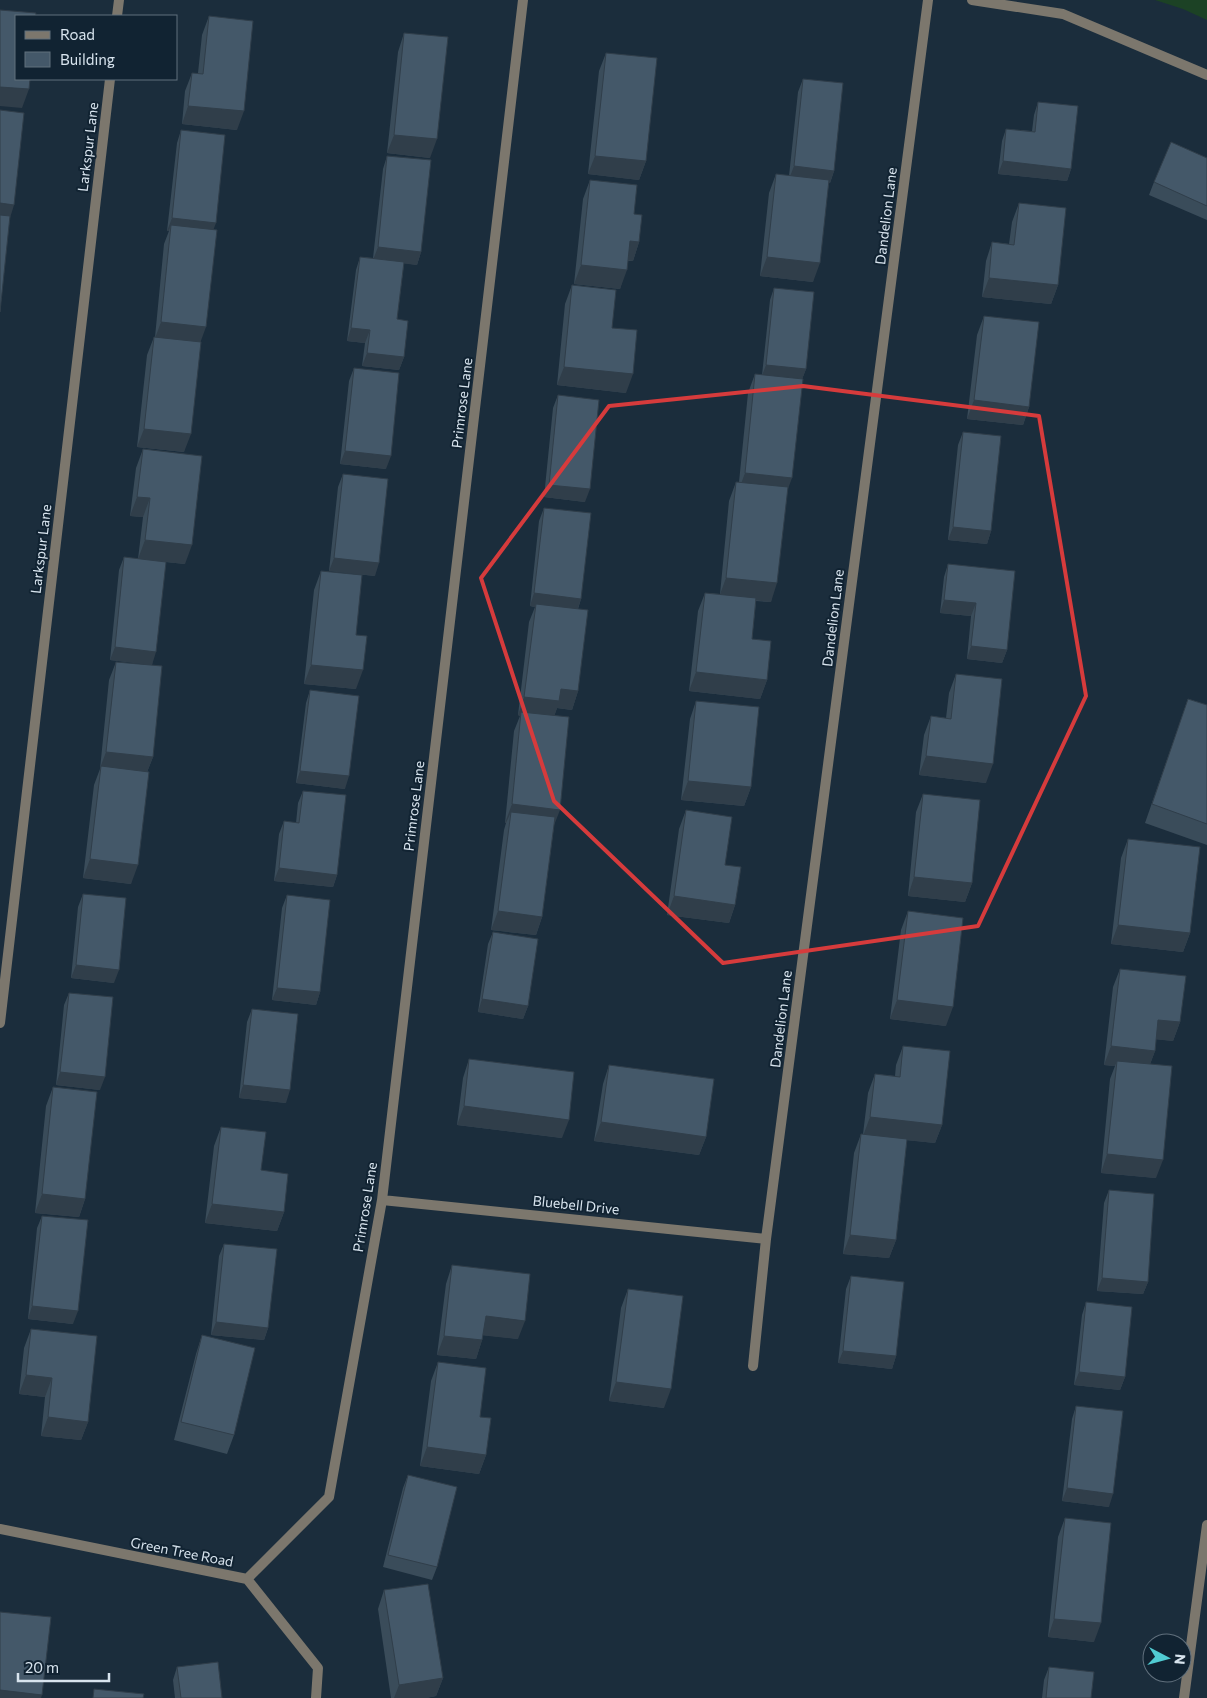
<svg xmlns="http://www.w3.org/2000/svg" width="1207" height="1698" viewBox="0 0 1207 1698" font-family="Commissioner,sans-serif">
	<rect width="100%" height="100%" fill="#1b2d3c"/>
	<path fill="#1c4225" d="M1155 0H1207V20L1183 9Z"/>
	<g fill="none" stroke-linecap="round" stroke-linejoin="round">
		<path stroke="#7c776d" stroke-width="10" d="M117 16 119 0
			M0 1023 110 79
			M382 1200 766 1239
			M753 1366 766 1239 928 0
			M0 1529 247 1579 318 1668 316 1698
			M247 1579 329 1497 382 1200 523 0
			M1184 1698 1207 1525"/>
		<path stroke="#7c776d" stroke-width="10" d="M972 0 1063 14 1207 75"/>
	</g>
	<path fill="#3a4c5a" d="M209 16 237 130 182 124 185 91 192 73H198L202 35Z
		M404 33 430 158 387 153 398 52Z
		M606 53 646 161 639 180 588 174 599 71Z
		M803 79 834 171 830 183H829L813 282 760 276 769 193 776 174 789 176 798 92Z
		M1038 102 1071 169 1067 181 998 174 1002 141 1006 129 1032 131 1034 115Z
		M181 130 213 230 200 343 184 452 137 447 147 355 154 337H155L164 244 169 231H167L177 143Z
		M387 156 421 252 417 265 404 263 397 319 404 357 399 370 362 366 365 343 347 341 356 270 360 257 373 258 383 169Z
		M1207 158V220L1149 195 1154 182Z
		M590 180 634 214 639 242 633 261H628L620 289 574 284 583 199Z
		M1019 203 1058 285 1051 304 982 297 986 261 992 242 1009 244 1012 222Z
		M572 285 612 328 626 393 557 385 565 304Z
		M774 288 806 369 802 379 787 492 771 602 756 601 752 639 767 680 760 699 689 691 698 611 705 593 720 594 729 501 736 482H739L748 393 755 374 762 375 770 300Z
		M984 316 1029 407 1023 425 967 419 977 335Z
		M354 368 386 469 340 464 349 381Z
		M558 395 585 502 544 497 553 408Z
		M963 432 991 531 987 544 948 540 958 445Z
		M143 449 185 564 166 562 152 665 110 660 119 570 124 557 138 559 143 517 130 516 136 468Z
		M343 474 375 576 329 571 338 487Z
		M544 508 581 599 578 609V691L572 710 557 708 554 716V826L542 917 536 935 491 930 504 830 506 823H505L514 731 520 716 518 715 529 622 535 607 530 606 539 521Z
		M948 564 1007 650 1002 663 967 659 971 616 940 613 944 577Z
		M321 571 356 635V689L304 684 314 590Z
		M116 662 153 757 147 772 131 884 83 878 94 785 100 769 109 680Z
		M956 674 986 783 919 775 924 735 931 716 946 718 949 693Z
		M310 690 345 789 296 783 306 703Z
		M1188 699 1207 705V845L1145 823Z
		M696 701 751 787 744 806 681 800 690 719Z
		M303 791 337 875 333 887 274 881 279 834 284 821 296 823 298 803Z
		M923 794 972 883 965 902 908 896 916 812Z
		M686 810 725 865 735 905 729 923 667 915 679 829Z
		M1128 839 1190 933 1183 952 1111 944 1121 858Z
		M83 894 114 983 71 978 78 907Z
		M287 895 320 992 316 1005 272 1000 282 908Z
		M908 911 946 1026 890 1019 901 930Z
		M493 932 528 1006 523 1019 478 1012 488 944Z
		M1120 969 1180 1022 1173 1041 1156 1039 1155 1051 1150 1064 1156 1178 1101 1173 1110 1079 1115 1066 1104 1065 1113 987Z
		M69 993 100 1090 56 1085 64 1005Z
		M252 1009 286 1103 239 1098 247 1022Z
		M903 1046 942 1125 935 1143 907 1140 896 1240 889 1258 843 1254 854 1153 861 1134H863L868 1093 875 1074 895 1076 896 1065Z
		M469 1059 562 1138 457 1125 463 1078Z
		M609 1065 706 1137 699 1155 594 1141 603 1084Z
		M53 1087 85 1199 79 1217 35 1213 46 1106Z
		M221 1127 261 1170 284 1212 277 1231 205 1223 214 1146Z
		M1109 1190 1148 1282 1143 1294 1097 1291 1104 1203Z
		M42 1216 73 1324 28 1319 37 1228Z
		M224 1244 268 1328 264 1340 211 1335 219 1256Z
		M452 1265 518 1339 483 1335 482 1340 476 1359 437 1355 446 1284Z
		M851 1276 896 1356 892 1369 838 1363 846 1289Z
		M628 1289 664 1408 609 1401 621 1308Z
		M1086 1302 1125 1377 1120 1390 1074 1385 1082 1315Z
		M31 1329 88 1422 81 1440 41 1436 45 1397 19 1394 24 1348Z
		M202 1335 234 1435 227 1454 174 1440 196 1354Z
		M438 1362 480 1417 486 1455 479 1474 420 1466 431 1381Z
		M1076 1406 1109 1507 1062 1501 1072 1419Z
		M408 1475 437 1567 432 1580 383 1567 403 1488Z
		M1065 1518 1094 1642 1048 1637 1058 1537Z
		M384 1590 443 1678 436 1696 426 1698H391L378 1609Z
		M177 1667 222 1698H175L173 1680Z
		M1049 1667 1091 1698H1042L1044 1680Z"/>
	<path fill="#303e4a" d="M0 87 29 89 22 108 0 106Z
		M188 106 244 111 237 130 182 124Z
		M394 135 437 139 430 158 387 153Z
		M595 156 646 161 639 180 588 174Z
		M1003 161 1071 169 1067 181 998 174Z
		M794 166 834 171 830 183 789 179Z
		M0 203 14 205 10 218 0 217Z
		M172 218 216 223 211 236 171 225 169 231H167Z
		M630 241 639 242 633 261 623 260Z
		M378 247 421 252 417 265 373 260Z
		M767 257 820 263 813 282 760 276Z
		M581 265 627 270 620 289 574 284Z
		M989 278 1058 285 1051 304 982 297Z
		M161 322 206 327 199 346 154 341Z
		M351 328 370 330 365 343 347 341Z
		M367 353 404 357 399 370 362 366Z
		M766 365 806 369 801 382 761 378Z
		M564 367 633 374 626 393 557 385Z
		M974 400 1029 407 1023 425 967 419Z
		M144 429 191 434 184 452 137 447Z
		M345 451 391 456 386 469 340 464Z
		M745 473 792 478 785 497 738 492Z
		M549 485 590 489 585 502 544 497Z
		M137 497 150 498 143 517 130 516Z
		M953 527 991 531 987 544 948 540Z
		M145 540 192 545 185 564 138 559Z
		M334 558 379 563 375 576 329 571Z
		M726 578 777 583 771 602 719 597Z
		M534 593 581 599 577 611 536 604 535 607 530 606Z
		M944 600 976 603 971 616 940 613Z
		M971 646 1007 650 1002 663 967 659Z
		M115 647 156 652 152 665 110 660Z
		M311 665 363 670 356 689 304 684Z
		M696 672 767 680 760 699 689 691Z
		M561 689 578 691 572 710 557 708 553 720 521 712 520 716 518 715 524 697Z
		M106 752 153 757 146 775 100 768Z
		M926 756 993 764 986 783 919 775Z
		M300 771 349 776 345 789 296 783Z
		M688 781 751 787 744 806 681 800Z
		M512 804 560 810 553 828 511 812 506 823H505Z
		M90 859 138 865 131 884 83 878Z
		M279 868 337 875 333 887 274 881Z
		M914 877 972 883 965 902 908 896Z
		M674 896 735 905 729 923 667 915Z
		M498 911 542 917 536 935 491 930Z
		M1118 925 1190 933 1183 952 1111 944Z
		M76 965 119 970 114 983 71 978Z
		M277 988 320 992 316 1005 272 1000Z
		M482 999 528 1006 523 1019 478 1012Z
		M897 1000 953 1007 946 1026 890 1019Z
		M1158 1020 1180 1022 1173 1041 1152 1039Z
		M1111 1046 1155 1051 1148 1070 1117 1061 1115 1066 1104 1065Z
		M60 1072 105 1077 100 1090 56 1085Z
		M243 1085 290 1090 286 1103 239 1098Z
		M464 1106 569 1120 562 1138 457 1125Z
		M870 1117 942 1125 935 1143 863 1136Z
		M601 1122 706 1137 699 1155 594 1141Z
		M1107 1154 1163 1160 1156 1178 1101 1173Z
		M42 1194 85 1199 79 1217 35 1213Z
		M212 1204 284 1212 277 1231 205 1223Z
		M850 1235 896 1240 889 1258 843 1254Z
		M1102 1278 1148 1282 1143 1294 1097 1291Z
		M32 1306 78 1311 73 1324 28 1319Z
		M486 1316 525 1321 518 1339 479 1335Z
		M216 1322 268 1328 264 1340 211 1335Z
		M444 1336 482 1340 476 1359 437 1355Z
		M843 1351 896 1356 892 1369 838 1363Z
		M1079 1372 1125 1377 1120 1390 1074 1385Z
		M26 1375 52 1378 45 1397 19 1394Z
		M616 1382 671 1389 664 1408 609 1401Z
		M48 1417 88 1422 81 1440 41 1436Z
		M427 1447 486 1455 479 1474 420 1466Z
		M1067 1488 1113 1494 1109 1507 1062 1501Z
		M1054 1619 1101 1623 1094 1642 1048 1637Z
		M443 1678 436 1696 426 1698H394L399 1685Z
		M0 1690 42 1695 41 1698H0Z"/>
	<path fill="#445869" stroke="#303e4a" d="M0 10 36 13 35 16H16V79H30L29 89 0 87Z
		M209 16 253 21 244 111 188 106 192 73 203 74Z
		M404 33 448 37 437 139 394 135Z
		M606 53 657 58 646 161 595 156Z
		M803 79 843 83 834 171 794 166Z
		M1038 102 1078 106 1071 169 1003 161 1006 129 1035 132Z
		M0 110 24 113 14 205 0 203Z
		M181 130 225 135 216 223 172 218Z
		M1171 142 1207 158V206L1154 182Z
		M387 156 431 160 421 252 378 247Z
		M776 174 829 180 820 263 767 257Z
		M590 180 637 185 634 214 642 215 639 242 630 241 627 270 581 265Z
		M1019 203 1066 208 1058 285 989 278 992 242 1014 245Z
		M0 215 10 216 0 312Z
		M171 225 217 230 206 327 161 322Z
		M360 257 404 262 397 319 408 321 404 357 367 353 370 330 351 328Z
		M572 285 616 290 612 328 637 330 633 374 564 367Z
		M774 288 814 292 806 369 766 365Z
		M984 316 1039 322 1029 407 974 400Z
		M154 337 201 342 191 434 144 429Z
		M354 368 399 373 391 456 345 451Z
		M755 374 803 379 792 478 745 473Z
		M558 395 599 400 590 489 549 485Z
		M963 432 1001 436 991 531 953 527Z
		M143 449 202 456 192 545 145 540 150 498 137 497Z
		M343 474 388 479 379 563 334 558Z
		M736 482 788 487 777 583 726 578Z
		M544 508 591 513 581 599 534 593Z
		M124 557 166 562 156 652 115 647Z
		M948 564 1015 571 1007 650 971 646 976 603 944 600Z
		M321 571 362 575 356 635 367 636 363 670 311 665Z
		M705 593 756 598 752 639 771 641 767 680 696 672Z
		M536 604 588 610 578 691 561 689 559 701 524 697Z
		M116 662 162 666 153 757 106 752Z
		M956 674 1002 679 993 764 926 756 931 716 951 719Z
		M310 690 359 696 349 776 300 771Z
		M1188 699 1207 705V824L1152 804Z
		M696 701 759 707 751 787 688 781Z
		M521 712 569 717 560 810 512 804Z
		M101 766 149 772 138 865 90 859Z
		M303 791 346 795 337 875 279 868 284 821 299 823Z
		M923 794 980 800 972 883 914 877Z
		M686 810 732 817 725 865 741 867 735 905 674 896Z
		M511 812 555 817 542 917 498 911Z
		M1128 839 1200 847 1190 933 1118 925Z
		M83 894 126 898 119 970 76 965Z
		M287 895 330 900 320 992 277 988Z
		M908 911 963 918 953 1007 897 1000Z
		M493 932 538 939 528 1006 482 999Z
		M1120 969 1186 976 1180 1022 1158 1020 1155 1051 1111 1046Z
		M69 993 113 997 105 1077 60 1072Z
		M252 1009 298 1014 290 1090 243 1085Z
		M903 1046 950 1051 942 1125 870 1117 875 1074 900 1077Z
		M469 1059 574 1072 569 1120 464 1106Z
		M1117 1061 1172 1066 1163 1160 1107 1154Z
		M609 1065 714 1079 706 1137 601 1122Z
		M53 1087 97 1092 85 1199 42 1194Z
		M221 1127 266 1132 261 1170 288 1174 284 1212 212 1204Z
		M861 1134 907 1139 896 1240 850 1235Z
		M1109 1190 1154 1194 1148 1282 1102 1278Z
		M42 1216 88 1220 78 1311 32 1306Z
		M224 1244 277 1249 268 1328 216 1322Z
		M452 1265 530 1274 525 1321 486 1316 482 1340 444 1336Z
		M851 1276 904 1282 896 1356 843 1351Z
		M628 1289 683 1296 671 1389 616 1382Z
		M1086 1302 1132 1307 1125 1377 1079 1372Z
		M31 1329 97 1336 88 1422 48 1417 52 1378 26 1375Z
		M202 1335 255 1348 234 1435 181 1422Z
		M438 1362 486 1368 480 1417 491 1418 486 1455 427 1447Z
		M1076 1406 1123 1411 1113 1494 1067 1488Z
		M408 1475 457 1487 437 1567 388 1555Z
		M1065 1518 1111 1523 1101 1623 1054 1619Z
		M428 1584 443 1678 399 1685 384 1590Z
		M0 1612 51 1617 42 1695 0 1690Z
		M218 1662 222 1698H181L177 1667Z
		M1049 1667 1094 1672 1091 1698H1046Z
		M94 1689 144 1694 143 1698H93Z"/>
	<path fill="none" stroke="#d63b3c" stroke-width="4" stroke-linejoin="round" d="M803 386 1039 416 1086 696 978 926 723 963 554 801 481 578 609 406Z"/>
	<g text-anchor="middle" stroke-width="4" stroke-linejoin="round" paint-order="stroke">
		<g font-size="14" fill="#d8e4ee" stroke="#112332">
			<text transform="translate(88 147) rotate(-83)" y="5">Larkspur Lane</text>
			<text transform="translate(886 216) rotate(-83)" y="5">Dandelion Lane</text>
			<text transform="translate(462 403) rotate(-83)" y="5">Primrose Lane</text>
			<text transform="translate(41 549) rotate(-83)" y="5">Larkspur Lane</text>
			<text transform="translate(833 618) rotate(-83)" y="5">Dandelion Lane</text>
			<text transform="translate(414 806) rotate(-83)" y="5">Primrose Lane</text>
			<text transform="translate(781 1019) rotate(-83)" y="5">Dandelion Lane</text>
			<text transform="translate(576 1205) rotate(6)" y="5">Bluebell Drive</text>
			<text transform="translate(365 1207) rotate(-81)" y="5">Primrose Lane</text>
			<text transform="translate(182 1552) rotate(11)" y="5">Green Tree Road</text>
		</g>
	</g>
	<rect x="15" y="15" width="162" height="65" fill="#112332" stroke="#61707d"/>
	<rect x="25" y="31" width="25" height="8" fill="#7c776d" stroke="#61707d"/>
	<text x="60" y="40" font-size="15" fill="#d8e4ee">Road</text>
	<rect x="25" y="52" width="25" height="15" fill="#445869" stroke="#61707d"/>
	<text x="60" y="65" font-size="15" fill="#d8e4ee">Building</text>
	<g transform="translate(1167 1658) rotate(96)"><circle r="24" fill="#112332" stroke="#61707d"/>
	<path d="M0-4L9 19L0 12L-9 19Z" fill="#51ccd3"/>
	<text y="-8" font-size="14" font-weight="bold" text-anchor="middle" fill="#d8e4ee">N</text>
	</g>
	<path d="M18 1673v8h91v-8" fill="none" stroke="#d8e4ee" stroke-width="2.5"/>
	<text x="25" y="1673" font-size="15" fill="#d8e4ee" stroke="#112332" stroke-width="4" paint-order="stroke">20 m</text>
</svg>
